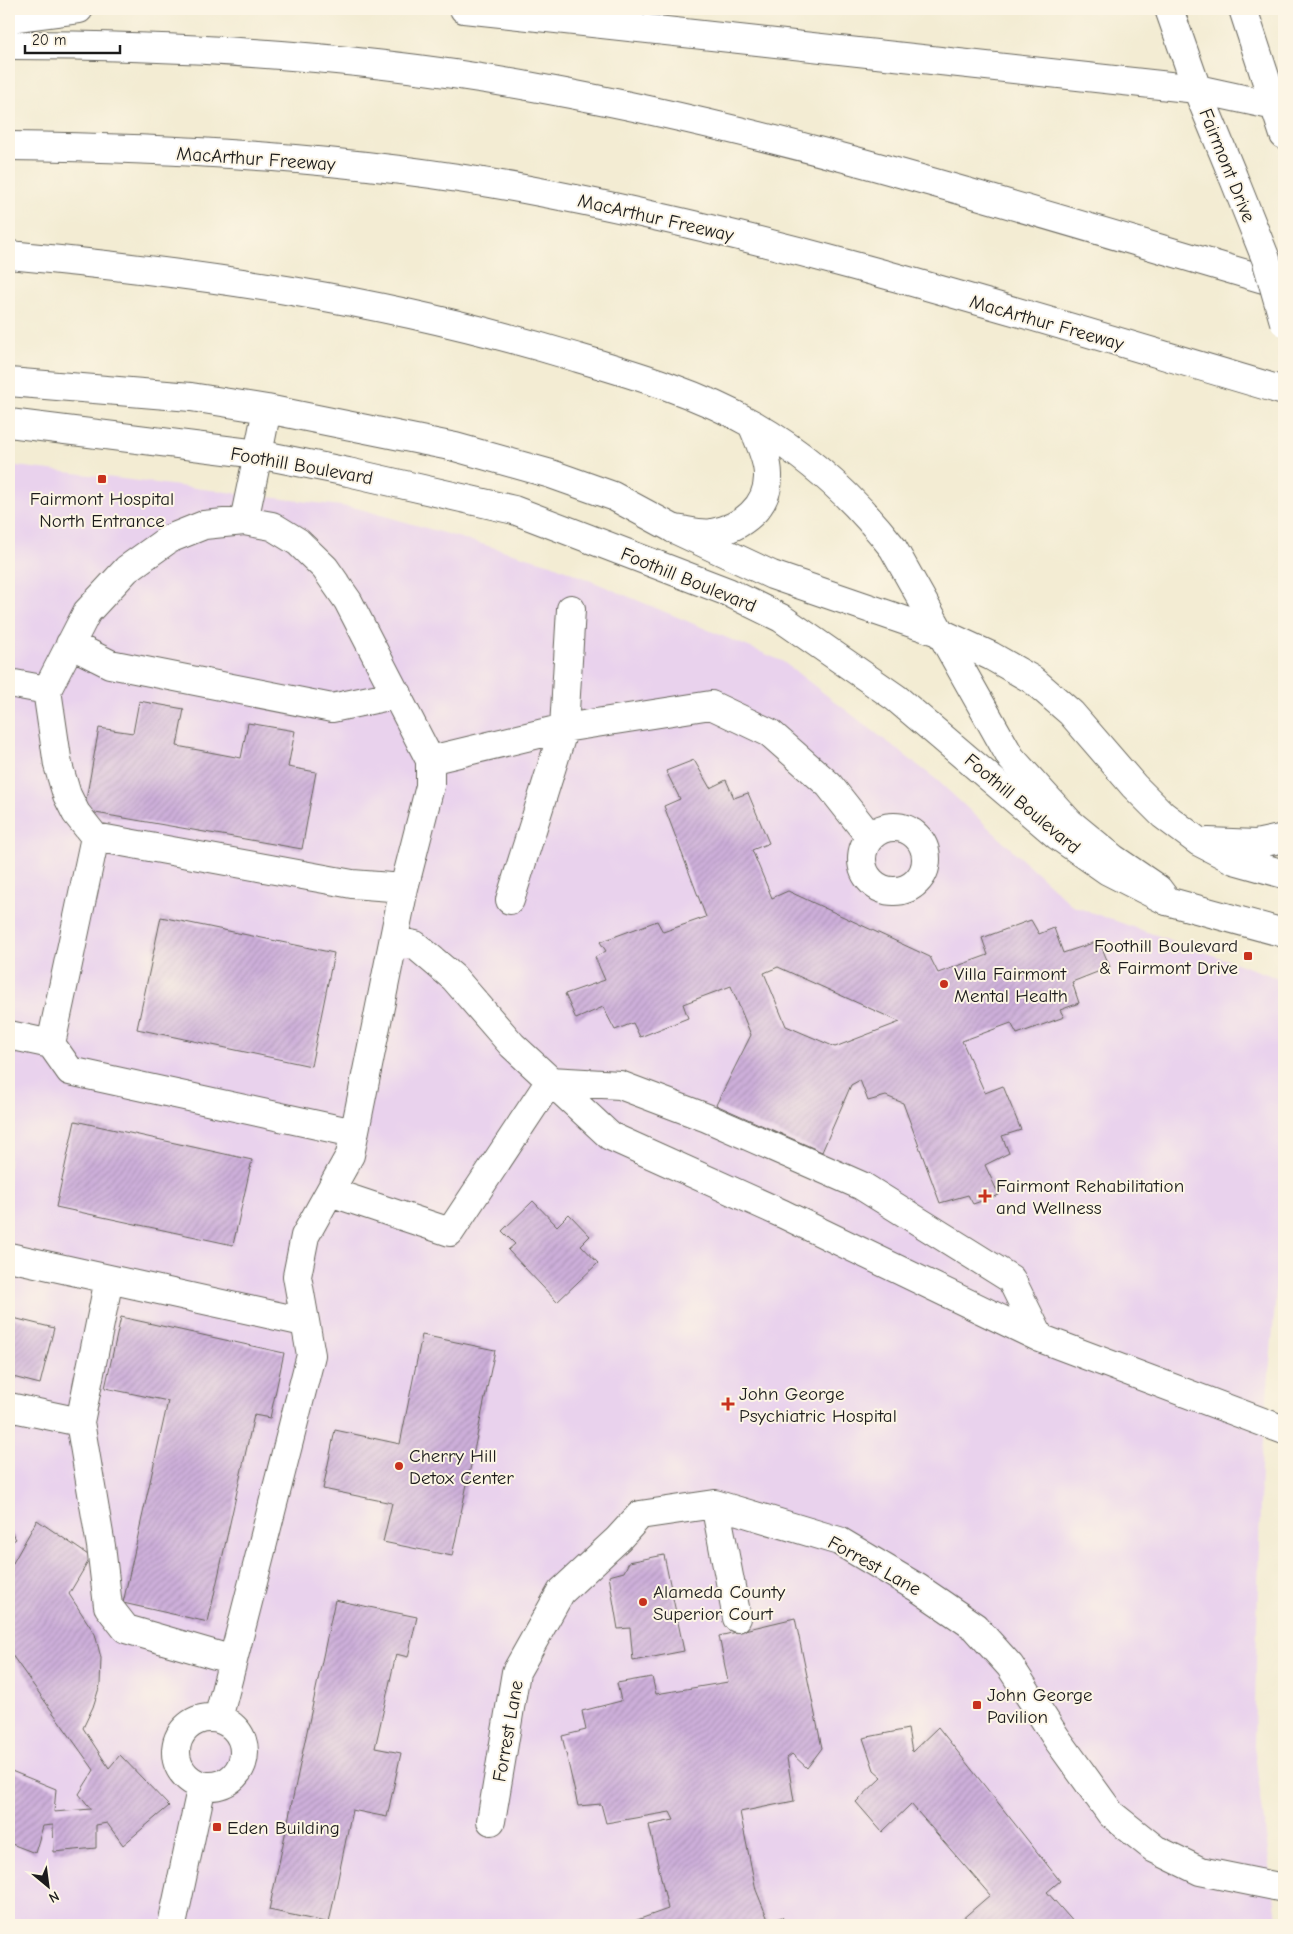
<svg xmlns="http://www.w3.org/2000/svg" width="1293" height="1934" viewBox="0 0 1293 1934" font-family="'Comic Neue',sans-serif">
	<defs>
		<pattern id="building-hatch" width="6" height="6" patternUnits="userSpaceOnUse" patternTransform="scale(1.25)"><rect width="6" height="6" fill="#cdafda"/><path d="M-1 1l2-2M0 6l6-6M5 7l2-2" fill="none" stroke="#af96ba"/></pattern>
	</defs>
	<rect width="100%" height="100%" fill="#fcf5e5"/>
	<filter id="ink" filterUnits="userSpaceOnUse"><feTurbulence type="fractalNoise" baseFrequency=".02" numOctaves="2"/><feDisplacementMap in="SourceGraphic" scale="10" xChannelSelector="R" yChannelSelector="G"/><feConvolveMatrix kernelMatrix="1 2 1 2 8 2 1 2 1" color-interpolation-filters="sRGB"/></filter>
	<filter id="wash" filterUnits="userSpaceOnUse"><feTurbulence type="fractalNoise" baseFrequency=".0096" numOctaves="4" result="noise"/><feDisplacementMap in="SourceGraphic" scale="20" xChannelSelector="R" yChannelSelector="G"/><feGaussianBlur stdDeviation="1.12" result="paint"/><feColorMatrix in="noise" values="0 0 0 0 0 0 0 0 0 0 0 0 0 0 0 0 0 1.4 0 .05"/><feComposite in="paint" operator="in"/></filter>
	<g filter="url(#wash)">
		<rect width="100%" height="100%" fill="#f3ecd3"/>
		<path fill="#e9d2ed" d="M9 465 357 508 551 564 782 661 937 780 1073 906 1284 980V1202L1261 1467 1254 1746 1278 1925H9Z"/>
		<g id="blocks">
			<path fill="url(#building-hatch)" fill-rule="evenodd" d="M139 701 184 709 177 746 241 758 248 723 295 731 288 767 316 772 302 849 84 811 99 728 133 733Z
				M694 760 710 788 726 780 734 798 748 793 769 843 752 850 772 898 788 891 930 957 938 973 988 955 982 938 1031 920 1039 934 1054 928 1063 953 1099 941 1110 967 1072 982 1079 1003 1060 1010 1064 1017 1017 1034 1011 1023 962 1041 985 1093 1003 1086 1021 1130 1002 1136 1009 1153 985 1165 999 1195 973 1204 968 1195 940 1203 903 1103 886 1096 868 1101 860 1080 851 1085 822 1152 716 1105 751 1035 731 986 683 1004 688 1018 640 1037 633 1023 615 1030 603 1007 576 1019 565 994 605 980 595 957 606 951 600 942 657 921 663 932 706 917 664 806 680 799 666 771ZM778 967 900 1022 835 1047 786 1026 764 973Z
				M161 917 334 953 311 1066 137 1029Z
				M75 1121 252 1160 233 1245 56 1207Z
				M533 1201 557 1226 569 1214 590 1236 581 1245 598 1263 557 1302 508 1250 515 1244 502 1231Z
				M9 1317 54 1328 40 1384 9 1376Z
				M121 1317 284 1353 270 1418 254 1415 208 1622 123 1603 168 1401 105 1388Z
				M422 1335 495 1350 452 1556 383 1542 392 1503 323 1489 335 1430 400 1444Z
				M37 1520 91 1557 69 1594 95 1634 101 1658 100 1685 93 1707 83 1728 109 1768 120 1755 169 1806 123 1845 107 1823 96 1825V1848L54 1852 53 1825 43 1826 35 1853 9 1843V1770L56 1789 54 1812 91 1809 79 1794 94 1770 9 1651V1570Z
				M9 1529 16 1539 9 1544Z
				M664 1555 684 1651 633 1661 630 1628 618 1629 609 1576 624 1572 629 1562Z
				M335 1600 417 1617 408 1657 396 1654 375 1748 401 1753 387 1817 352 1810 329 1923 269 1910Z
				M795 1618 822 1748 807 1768 792 1754 787 1758 794 1801 740 1812 756 1890 769 1922 782 1917 787 1925H623L668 1909 649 1825 674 1820 670 1812 606 1823 601 1804 578 1806 562 1736 586 1730 582 1711 621 1701 617 1683 652 1677 656 1694 728 1682 719 1636Z
				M938 1727 1060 1881 1047 1892 1076 1925H965L961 1920 990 1895 911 1804 882 1832 856 1802 882 1777 874 1770 863 1738 908 1729 912 1752Z"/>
		</g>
	</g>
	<g filter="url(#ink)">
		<use href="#blocks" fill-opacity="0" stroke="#67655c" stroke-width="1"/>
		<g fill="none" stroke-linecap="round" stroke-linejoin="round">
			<g stroke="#67655c" stroke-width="30">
				<path id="minor" d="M244 521 258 454
					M70 644 110 664 332 708 398 694
					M9 683 47 690
					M430 760 564 728 711 705 770 733 829 785 870 837
					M862 859a32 32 0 1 1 64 0a32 32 0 1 1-64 0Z
					M510 900 564 728 571 609
					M395 941 415 945 454 978 512 1045 610 1136 783 1214 1040 1338 1284 1430
					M9 1035 51 1044 70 1071 354 1133
					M51 1044 95 837
					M330 1192 450 1232 550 1081 620 1085 707 1118 862 1186 1011 1279 1040 1338
					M9 1257 304 1322
					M109 1279 80 1422 101 1546 108 1606 126 1629 233 1660
					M9 1407 80 1422
					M715 1504 737 1618
					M176 1752a34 34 0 1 1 68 0a34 34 0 1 1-68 0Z
					M218 1719 311 1355 297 1276 305 1236 350 1155 404 888 430 786V760L348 601 325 568 298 542 272 526 244 521 204 525 169 539 127 569 87 612 47 690 58 765 67 795 76 813 95 837 352 884 404 888
					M491 1821 516 1672 561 1592 618 1539 640 1515 715 1504 839 1541 918 1588 975 1627 1010 1666 1057 1739 1111 1814 1155 1849 1200 1871 1284 1888
					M172 1925 202 1785"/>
			</g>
			<g stroke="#67655c" stroke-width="30">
				<path id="major" d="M1169 9 1197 89 1232 174
					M1243 9 1284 135
					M1197 89 1284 108
					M9 382 191 397 267 409 455 447 551 474 613 496 674 529 772 575 941 633 991 656 1033 680 1071 713 1134 786 1163 815 1199 842 1234 860 1284 874
					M9 423 258 454 348 472 514 510 728 592 781 618 896 698 1058 836 1108 871 1167 901 1284 933
					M258 454 267 409
					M1208 842 1256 844 1284 838"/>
			</g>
			<g stroke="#67655c" stroke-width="30">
				<path id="highway" d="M464 9 1197 89
					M9 18 79 9
					M9 45C187 45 368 56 544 89 795 135 1039 214 1284 285
					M9 146C180 148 355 158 524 189 782 237 1033 317 1284 391
					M9 255C201 273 389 300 575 357 636 375 698 393 754 425 808 456 855 499 893 548L1011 758 1069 822 1114 859 1158 889 1167 901
					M674 529C685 530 701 535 712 533 741 528 769 507 768 475 768 458 758 440 752 424"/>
			</g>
			<use href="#minor" stroke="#fff" stroke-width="28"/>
			<use href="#major" stroke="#fff" stroke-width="28"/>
			<use href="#highway" stroke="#fff" stroke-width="28"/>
			<g stroke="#67655c" stroke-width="30" stroke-linecap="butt">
				<path id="major-bridge" d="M1232 174 1266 259 1284 322"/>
			</g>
			<use href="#major-bridge" stroke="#fff" stroke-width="28"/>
		</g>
	</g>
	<g fill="#c8321e" stroke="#fcf5e5" stroke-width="2">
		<rect x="97" y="474" width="10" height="10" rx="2.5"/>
		<rect x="1243" y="951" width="10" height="10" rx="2.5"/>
		<circle cx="944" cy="984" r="5"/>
		<path d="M982.5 1188.5h5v5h5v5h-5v5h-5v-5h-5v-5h5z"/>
		<path d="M725.5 1396.5h5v5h5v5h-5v5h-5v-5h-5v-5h5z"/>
		<circle cx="399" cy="1466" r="5"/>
		<circle cx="643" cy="1602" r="5"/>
		<rect x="972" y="1700" width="10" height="10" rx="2.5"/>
		<rect x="212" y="1822" width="10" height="10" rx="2.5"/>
	</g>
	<g text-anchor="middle" stroke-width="4" stroke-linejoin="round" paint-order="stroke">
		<g font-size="19" fill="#1c1c1c" stroke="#fcf5e5">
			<text transform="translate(256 158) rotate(4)" y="7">MacArthur Freeway</text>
			<text transform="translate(1228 165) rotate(68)" y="7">Fairmont Drive</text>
			<text transform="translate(656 217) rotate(13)" y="7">MacArthur Freeway</text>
			<text transform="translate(1047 322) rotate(16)" y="7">MacArthur Freeway</text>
			<text transform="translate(302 465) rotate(10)" y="7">Foothill Boulevard</text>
			<text transform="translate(689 579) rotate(22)" y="7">Foothill Boulevard</text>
			<text transform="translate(1023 803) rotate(40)" y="7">Foothill Boulevard</text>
			<text transform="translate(875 1565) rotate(29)" y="7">Forrest Lane</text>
			<text transform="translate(507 1731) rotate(-80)" y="7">Forrest Lane</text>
		</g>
		<g font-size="19" fill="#1c1c1c" stroke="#fcf5e5" text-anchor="start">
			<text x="102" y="505" text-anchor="middle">Fairmont Hospital<tspan x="102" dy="22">North Entrance</tspan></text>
			<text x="1238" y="952" text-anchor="end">Foothill Boulevard<tspan x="1238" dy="22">&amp; Fairmont Drive</tspan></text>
			<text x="954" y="980">Villa Fairmont<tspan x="954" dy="22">Mental Health</tspan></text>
			<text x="996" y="1192">Fairmont Rehabilitation<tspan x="996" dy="22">and Wellness</tspan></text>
			<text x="739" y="1400">John George<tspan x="739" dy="22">Psychiatric Hospital</tspan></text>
			<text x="409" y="1462">Cherry Hill<tspan x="409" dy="22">Detox Center</tspan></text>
			<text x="653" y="1598">Alameda County<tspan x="653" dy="22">Superior Court</tspan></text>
			<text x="987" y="1701">John George<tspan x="987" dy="22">Pavilion</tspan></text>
			<text x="227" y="1834">Eden Building</text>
		</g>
	</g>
	<rect width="1293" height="1934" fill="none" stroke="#fcf5e5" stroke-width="30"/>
	<g transform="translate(48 1886) rotate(151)" stroke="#fcf5e5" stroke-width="4" paint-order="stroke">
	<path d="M0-4L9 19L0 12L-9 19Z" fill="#1c1c1c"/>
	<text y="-8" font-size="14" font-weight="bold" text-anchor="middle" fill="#1c1c1c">N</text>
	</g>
	<path d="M25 45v8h95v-8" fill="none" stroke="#1c1c1c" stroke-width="2.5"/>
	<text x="32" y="45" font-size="15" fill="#1c1c1c" stroke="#fcf5e5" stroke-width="4" paint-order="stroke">20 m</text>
</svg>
